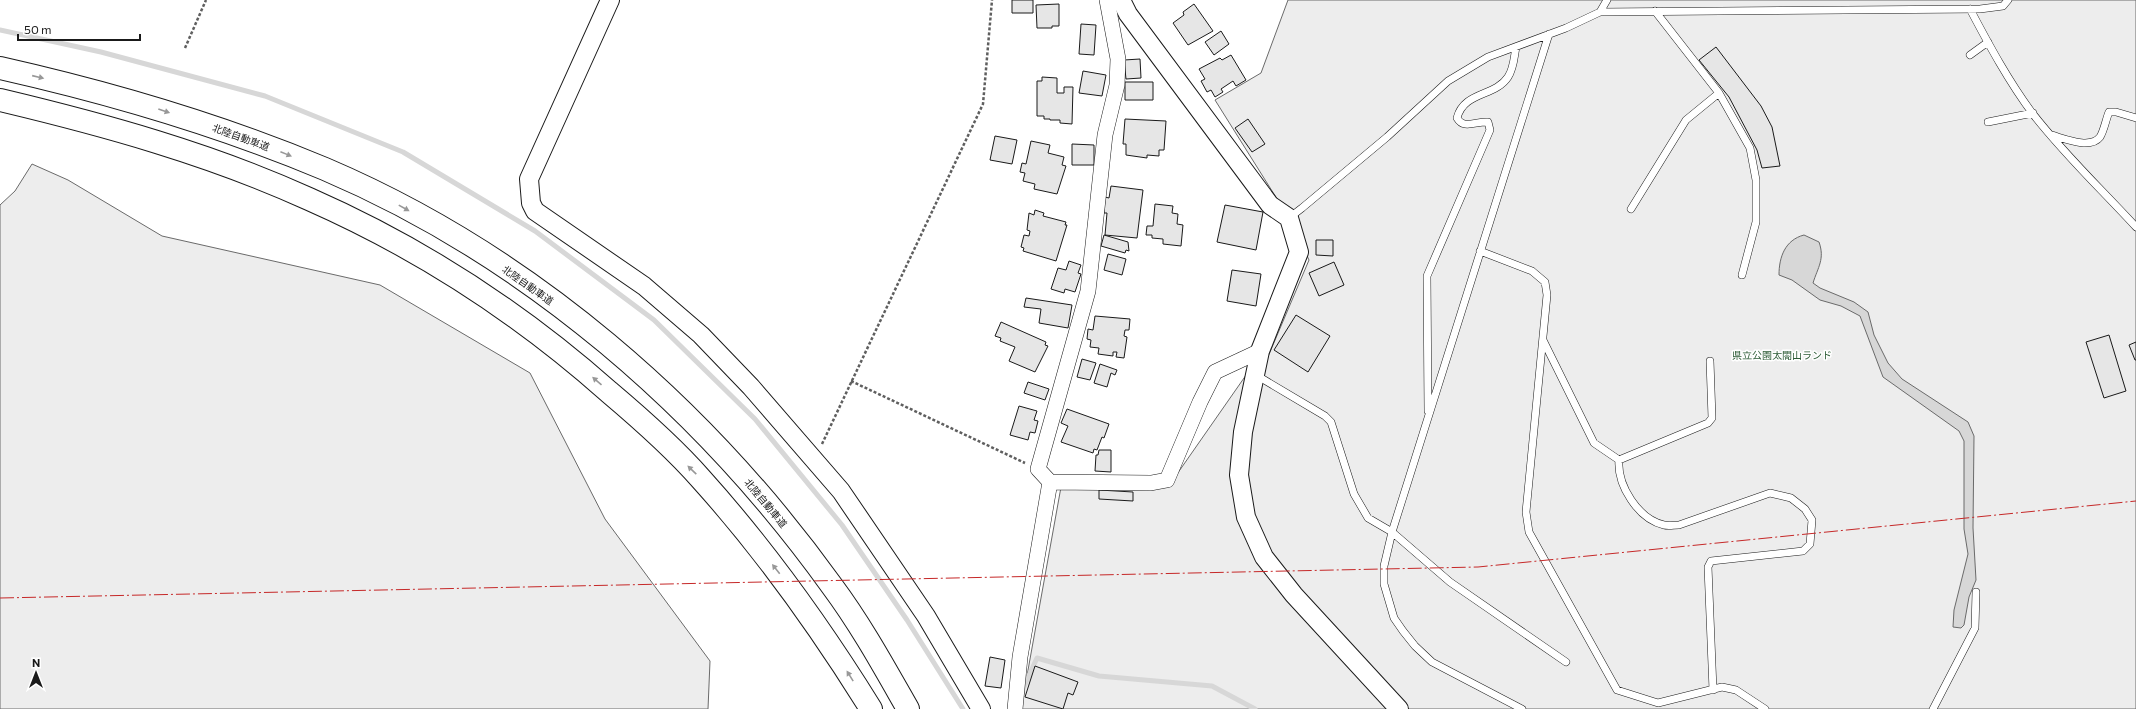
<svg xmlns="http://www.w3.org/2000/svg" width="2136" height="709" viewBox="0 0 2136 709" font-family="Commissioner,'Noto Sans JP',sans-serif">
	<rect width="100%" height="100%" fill="#fff"/>
	<path fill="#ededed" stroke="#6a6a6a" d="M1288 0H2136V709H1021L1061 487H1168L1251 368 1267 359 1309 260 1289 218 1215 100 1261 73Z
		M32 164 68 180 162 236 380 285 530 373 605 519 710 661 708 709H0V205L15 191Z"/>
	<path fill="#d7d7d7" stroke="#6a6a6a" d="M1804 235 1819 242C1825 259 1818 267 1813 283L1820 288 1854 302 1868 312 1874 335 1888 363 1902 379 1968 422 1974 436 1973 528 1976 580 1969 597 1964 625 1961 628 1953 627 1954 610 1968 554 1964 529V441L1959 431 1883 377 1860 316 1841 306 1820 300 1792 280 1779 275C1779 257 1785 240 1804 235Z"/>
	<g fill="none" stroke-linecap="round" stroke-linejoin="round">
		<path stroke="#d7d7d7" stroke-width="5" d="M0 30 101 52 265 96 403 152 535 231 654 320 755 419 842 525 907 620 963 709
			M1022 691 1037 658 1099 676 1212 686 1255 709"/>
	</g>
	<path fill="#e6e6e6" stroke="#1a1a1a" d="M1012 0H1033V13H1012Z
		M1059 4V26H1052V28H1037L1036 5Z
		M1194 4 1213 31 1188 45 1173 23 1184 15 1183 12Z
		M1081 24 1096 25 1094 55 1079 54Z
		M1221 31 1229 44 1214 55 1205 42Z
		M1716 47 1761 106 1772 127 1780 166 1762 168 1757 150 1729 97 1699 60Z
		M1231 55 1246 80 1236 86 1233 81 1221 89 1223 92 1215 97 1211 90 1207 92 1201 81 1205 79 1199 69 1220 58 1222 60Z
		M1140 59 1141 78 1126 79 1124 60Z
		M1083 71 1106 75 1102 96 1079 93Z
		M1042 77 1057 78V93H1064V87H1073L1072 124 1060 123V120H1050V119H1044V116H1037V81H1042Z
		M1125 82H1153V100H1125Z
		M1125 119 1166 121 1164 150H1159V156L1147 155V158L1126 155V144H1123Z
		M1248 119 1265 144 1252 152 1235 128Z
		M995 136 1017 140 1012 164 990 160Z
		M1031 141 1050 145 1048 153 1064 157 1062 165 1066 166 1057 194 1034 189 1035 184 1023 181 1025 173 1020 172 1022 163 1026 164Z
		M1072 144 1094 145V165H1072Z
		M1111 186 1143 190 1137 238 1105 235 1107 213H1104L1105 197 1109 198Z
		M1155 204 1173 206 1172 213 1178 214 1177 224 1183 225 1181 246 1163 244V239L1152 238V235H1146L1147 226H1153Z
		M1225 205 1263 212 1256 250 1217 242Z
		M1035 210 1044 213 1043 216 1066 222 1065 225H1067L1056 261 1023 251 1024 248 1021 247 1024 235 1029 236 1030 231 1027 230 1029 213 1034 215Z
		M1104 235 1128 242 1129 251 1126 250 1125 253 1101 246Z
		M1316 240H1333V256L1316 255Z
		M1108 254 1126 259 1122 275 1104 270Z
		M1069 261 1081 265 1078 273 1081 274 1075 292 1065 289 1064 293 1051 289 1058 268 1066 270Z
		M1334 262 1344 285 1319 296 1309 273Z
		M1232 270 1261 274 1256 306 1227 301Z
		M1026 298 1072 305 1068 328 1039 323 1041 309 1024 307Z
		M1296 315 1330 336 1308 372 1274 350Z
		M1095 316 1130 319 1129 330H1125L1124 336 1127 337 1124 358 1116 357 1117 352H1113V356L1098 354 1099 348 1090 347 1091 340 1087 339 1088 329 1093 330Z
		M1001 322 1046 342 1045 345 1048 346 1035 372 1009 361 1015 347 1000 341 1001 338 995 336Z
		M2109 335 2126 391 2104 398 2086 342Z
		M2136 342V360H2135L2129 345Z
		M1082 359 1096 363 1090 380 1077 377Z
		M1100 364 1117 370 1115 375 1111 373 1107 387 1094 383Z
		M1028 382 1049 389 1045 400 1024 393Z
		M1019 406 1037 411 1034 420 1038 421 1035 433 1030 432 1028 440 1010 435Z
		M1067 409 1109 424 1104 438 1102 437 1097 450 1094 449 1093 453 1061 442 1068 426 1061 423Z
		M1099 450H1111V472L1095 471 1096 455H1098Z
		M1099 490 1133 492V501L1099 499Z
		M990 657 1005 660 1001 688 985 686Z
		M1035 666 1078 682 1073 695 1068 693 1063 709 1025 697Z"/>
	<g fill="none" stroke-linecap="round" stroke-linejoin="round">
		<g stroke="#1a1a1a" stroke-width="8">
			<path id="service" d="M1970 9C1989 45 2009 82 2033 114 2064 154 2102 190 2136 227
				M1600 12 1607 0
				M1970 55 1988 42
				M1719 93 1750 148 1756 180V222L1742 275
				M1988 122 2033 113
				M2051 135C2063 138 2090 150 2100 137 2104 131 2106 119 2109 112H2116L2136 118
				M1631 209 1686 120 1719 93 1655 11
				M1289 218 1302 208 1387 137 1448 81 1488 57 1566 28 1600 12 1980 9 2003 6 2008 0
				M1480 251 1532 271 1545 282 1547 295 1526 512 1529 532 1617 690 1658 703 1722 687 1736 690 1765 709
				M1543 340 1594 443 1619 460C1617 485 1638 519 1664 525 1668 526 1674 525 1679 525L1770 493 1791 498 1805 509 1812 520 1810 544 1803 551 1711 561 1708 567 1713 690
				M1256 375 1325 416 1331 422 1354 494 1368 518 1392 532 1450 582 1566 662
				M1428 411 1427 276 1490 130 1488 122C1476 121 1464 130 1457 118 1464 91 1495 97 1508 77 1514 68 1514 57 1516 47
				M1619 460 1708 423 1712 418 1710 361
				M1522 709 1432 662 1415 646 1403 631 1394 618 1384 584V566L1392 532 1549 34
				M1933 709 1975 628 1976 592"/>
		</g>
		<g stroke="#1a1a1a" stroke-width="16">
			<path id="minor" d="M1050 482 1151 483 1167 480 1200 402 1215 372 1260 351
				M1015 709 1020 657 1050 482 1038 469 1088 291 1105 135 1117 85 1118 59 1107 0"/>
		</g>
		<g stroke="#1a1a1a" stroke-width="20">
			<path id="tertiary" d="M610 0 529 179 531 203 535 211 644 286 701 335 751 387 841 491 926 616 981 709
				M1121 0 1128 14 1270 205 1289 218 1299 252 1260 351 1243 432 1239 475 1246 517 1264 557 1294 595 1399 709"/>
		</g>
		<g stroke="#1a1a1a" stroke-width="24">
			<path id="motorway" d="M0 68C111 93 220 125 325 169 529 256 704 408 832 586 861 625 884 667 908 709
				M0 100C105 125 210 154 309 199 418 247 520 313 609 392 641 419 673 447 701 479 765 550 820 627 871 709"/>
		</g>
		<path stroke="#5f5f5f" stroke-width="2.5" stroke-dasharray="3 2" stroke-linecap="butt" d="M185 48 206 0
			M851 381 1025 463
			M822 444 983 104 992 0"/>
		<use href="#service" stroke="#fff" stroke-width="7"/>
		<use href="#minor" stroke="#fff" stroke-width="15"/>
		<use href="#tertiary" stroke="#fff" stroke-width="18"/>
		<use href="#motorway" stroke="#fff" stroke-width="22"/>
		<path stroke="#c62828" stroke-width="1" stroke-dasharray="14 3 2 3" stroke-linecap="butt" d="M0 598 1478 567 2136 501"/>
	</g>
	<defs><path id="oneway-solid" d="M-6-.8H1V-3.2L6.5 0L1 3.2V.8H-6Z"/></defs>
	<g fill="#989898">
		<use href="#oneway-solid" transform="translate(38 77) rotate(13)"/>
		<use href="#oneway-solid" transform="translate(164 111) rotate(19)"/>
		<use href="#oneway-solid" transform="translate(286 154) rotate(22)"/>
		<use href="#oneway-solid" transform="translate(404 208) rotate(29)"/>
		<use href="#oneway-solid" transform="translate(597 381) rotate(-139)"/>
		<use href="#oneway-solid" transform="translate(692 470) rotate(-136)"/>
		<use href="#oneway-solid" transform="translate(776 569) rotate(-128)"/>
		<use href="#oneway-solid" transform="translate(850 676) rotate(-122)"/>
	</g>
	<g text-anchor="middle" stroke-width="3" stroke-linejoin="round" paint-order="stroke">
		<g font-size="10" fill="#1a1a1a" stroke="#fff">
			<text transform="translate(241 137) rotate(20)" y="4">北陸自動車道</text>
			<text transform="translate(528 285) rotate(35)" y="4">北陸自動車道</text>
			<text transform="translate(766 503) rotate(50)" y="4">北陸自動車道</text>
		</g>
		<g font-size="10" fill="#2b5a34" stroke="#fff">
			<text x="1782" y="359">県立公園太閤山ランド</text>
		</g>
	</g>
	<g transform="translate(36 673)" stroke="#ffffff" stroke-width="3" paint-order="stroke">
	<path d="M0-3L7 15L0 10L-7 15Z" fill="#1a1a1a"/>
	<text y="-6" font-size="11" font-weight="bold" text-anchor="middle" fill="#1a1a1a">N</text>
	</g>
	<path d="M18 34v6h122v-6" fill="none" stroke="#1a1a1a" stroke-width="2"/>
	<text x="24" y="34" font-size="12" fill="#1a1a1a" stroke="#ffffff" stroke-width="3" paint-order="stroke">50 m</text>
</svg>
